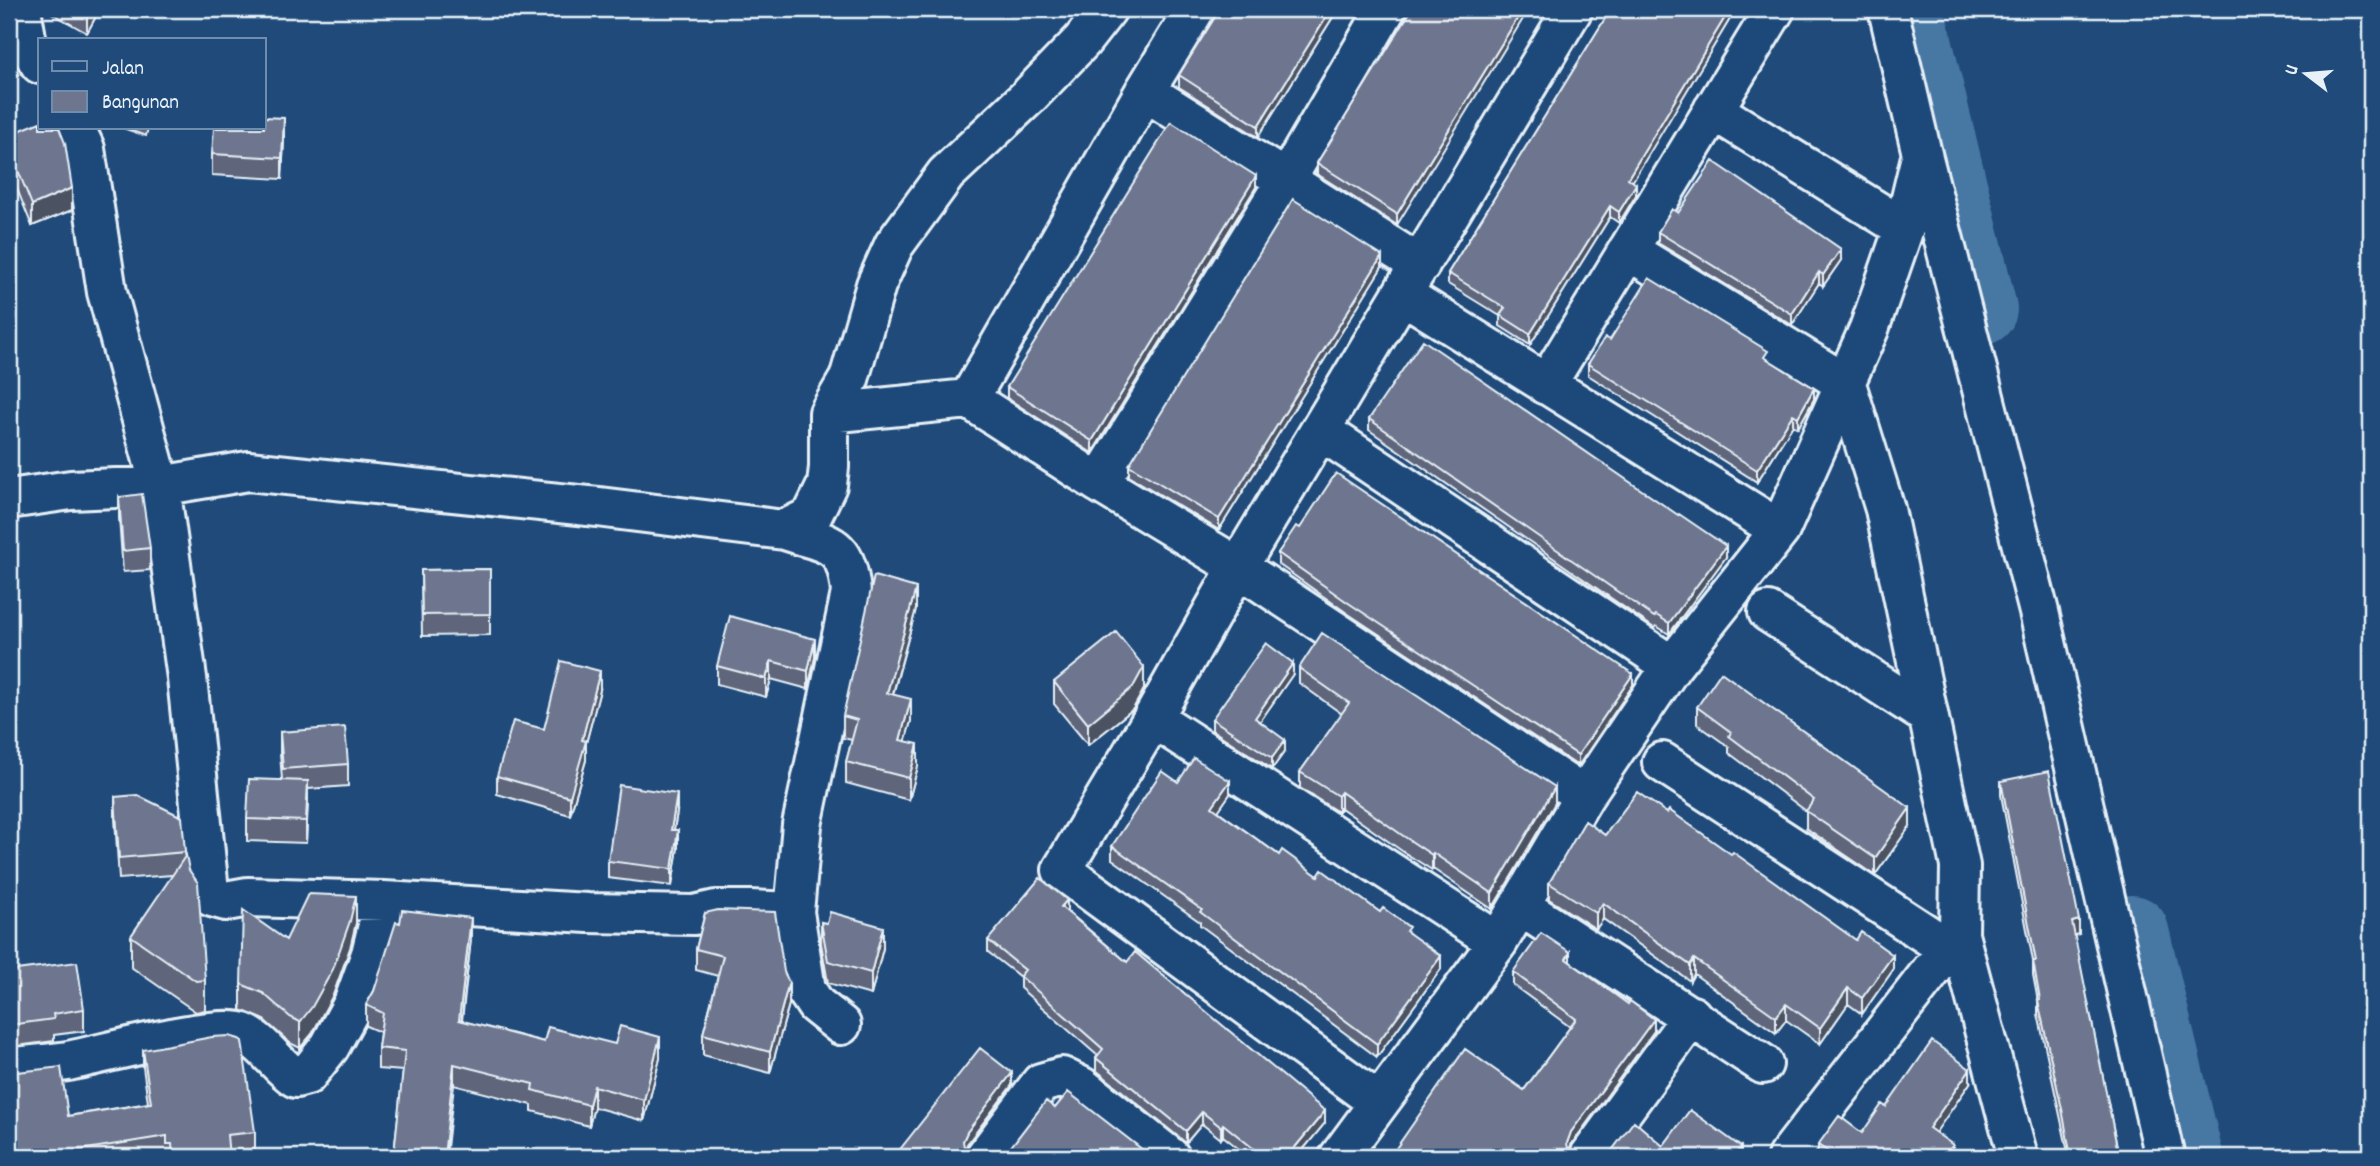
<svg xmlns="http://www.w3.org/2000/svg" width="2380" height="1166" viewBox="0 0 2380 1166" font-family="Dekko,sans-serif">
	<rect width="100%" height="100%" fill="#1f4a7a"/>
	<filter id="ink" filterUnits="userSpaceOnUse"><feTurbulence type="fractalNoise" baseFrequency=".0143" numOctaves="2"/><feDisplacementMap in="SourceGraphic" scale="14" xChannelSelector="R" yChannelSelector="G"/><feConvolveMatrix kernelMatrix="1 2 1 2 8 2 1 2 1" color-interpolation-filters="sRGB"/></filter>
	<g filter="url(#ink)">
		<g fill="none" stroke-linecap="round" stroke-linejoin="round">
			<path stroke="#4777a3" stroke-width="74" d="M1907 9 1980 309
				M2132 932 2186 1157"/>
			<g stroke="#e8f1f8" stroke-width="44">
				<path id="street" d="M21 9 27 43 40 64
					M1888 9 1922 154 2039 612 2165 1157
					M1145 91 1420 265
					M1713 110 1904 228
					M75 128 85 149 107 292 160 486 187 678 209 891 212 897 226 901 248 897 384 901 588 913 694 915 716 910H750L794 912 806 990 816 1005 841 1025
					M1628 250 1846 384 1885 509 1960 866 1959 935 2018 1157
					M1402 294 1780 530
					M1546 385 1775 9
					M969 399 1099 483 1238 567 1584 796
					M829 413 969 399 1145 91 1195 9
					M1320 430 1672 666
					M1099 483 1286 180 1386 9
					M9 499 71 490 160 486 248 471 598 507 784 530 812 516 827 485 829 467V413L849 379 876 285 894 245 946 174 1028 97 1082 41 1107 9
					M784 530C829 545 846 540 851 593L802 825 794 912
					M1768 612 1927 715
					M1153 718 1498 942
					M1662 762 1949 949
					M1520 906 1763 1064
					M9 1068C28 1065 48 1064 68 1061 100 1055 219 1022 243 1033 264 1042 276 1065 296 1078L307 1075 330 1046 353 1004 371 954 384 901
					M1378 1102 1062 870 1153 718 1238 567 1573 9
					M985 1157 1041 1083 1062 1077 1082 1087 1170 1157
					M1339 1157 1498 942 1584 796 1672 666 1780 530 1869 329 1904 228 1920 161
					M1589 1157 1692 1016
					M1787 1157 1959 935"/>
			</g>
			<use href="#street" stroke="#1f4a7a" stroke-width="38"/>
		</g>
		<path fill="#5e657a" stroke="#e8f1f8" stroke-width="2" d="M46 9H100L87 33 46 10Z
			M1220 9H1338L1258 137 1179 87V75Z
			M1412 9 1397 225 1317 174V163Z
			M1611 9H1736L1632 181 1636 195 1619 223 1610 217 1530 345 1500 326V316L1448 284V273Z
			M123 128H148L146 136Z
			M9 135 72 210 32 226 9 169Z
			M284 139 282 179 212 175V154Z
			M1256 187 1092 453 1007 398V387Z
			M1678 213 1841 260 1823 286 1819 283 1792 325 1658 243V232Z
			M1382 267 1219 530 1129 476V465Z
			M1610 340 1768 360 1814 399 1798 428 1793 425 1757 482 1588 375V364Z
			M1369 419 1726 557 1669 634 1656 626 1654 628 1369 430Z
			M119 497 150 548V570L123 572 119 518Z
			M1300 528 1633 685 1578 766 1347 613 1278 564V553Z
			M490 569V635L422 636 421 570Z
			M916 609 893 695 911 721 905 741 918 766 909 800 846 783V762L852 740 843 738V716Z
			M815 657 808 689 771 679 766 697 717 684V666Z
			M1299 668 1555 803 1492 909 1433 869 1432 870 1402 851 1341 808 1338 812 1300 788V772L1342 714 1299 683Z
			M1293 674 1260 721 1285 751 1272 769 1212 730V719Z
			M1054 682 1144 689 1133 709 1088 745 1054 704Z
			M600 690 586 743V760L570 815 497 794V776L544 729Z
			M1697 707 1910 826 1875 875 1806 828V811L1729 753V747L1697 724Z
			M280 732 348 764V786L308 789 306 843 247 841V819L282 780 280 753Z
			M2001 781 2079 934 2074 935 2119 1157H2069L2038 1014V1001L2033 975V961L2001 795Z
			M1178 782 1230 794 1218 811 1279 855 1318 876 1409 933 1441 969 1377 1057 1200 925V922L1112 859V846Z
			M115 797 185 852 205 980V1010L196 1012 131 967V936L173 875 119 879 115 819Z
			M677 812 674 830 678 847 672 886 608 878V861Z
			M1605 835 1893 970 1862 1014 1848 1004 1820 1044 1786 1020 1776 1033 1694 974 1690 981 1603 919 1596 929 1549 899V883Z
			M1067 911 1127 962 1325 1123 1297 1157H1249L1223 1136 1221 1139 1202 1124 1186 1143 1096 1070V1058L1098 1056 1020 988V977L988 952V940Z
			M705 913 789 1004 770 1073 703 1055V1034L718 976 696 970V949Z
			M821 922 883 948 871 995 828 983 821 943Z
			M356 923 350 948 333 995 312 1034 300 1048 290 1043 263 1019 241 1010V984L286 940Z
			M400 923 471 939 462 1021 544 1042 660 1058 644 1121 594 1107 589 1126 532 1111V1105L454 1085 394 1153 403 1071 378 1069V1048L380 1032 366 1026V1005L374 991Z
			M1570 962 1654 1031 1571 1145 1569 1151V1154L1524 1090 1570 1027 1513 985V972Z
			M9 971 84 1009V1031L54 1035V1041L9 1047Z
			M143 1050 255 1132V1149L228 1151 229 1157H167V1153L140 1157H10L9 1148V1073L68 1116 148 1103 143 1067Z
			M1970 1083 1935 1132 1953 1157H1818V1145L1862 1133 1886 1107Z"/>
		<path fill="#4c5363" stroke="#e8f1f8" stroke-width="2" d="M88 9H100L87 33V11Z
			M1331 9H1338L1258 137V126Z
			M1523 9H1529L1397 225V214Z
			M1730 9H1736L1628 189V178Z
			M284 118V139L282 179V158Z
			M1256 176V187L1092 453V441Z
			M1636 184V195L1619 223V212Z
			M72 188V210L32 226V205Z
			M1610 206V217L1530 345V334Z
			M1841 249V260L1823 286V275Z
			M1382 256V267L1219 530V519Z
			M1819 272V283L1792 325V314Z
			M1814 388V399L1798 428V417Z
			M1793 414V425L1757 482V470Z
			M1726 546V557L1669 634V623Z
			M916 588V609L887 715V693Z
			M815 639V657L808 689V671Z
			M771 661V679L766 697V679Z
			M1293 663V674L1255 729V718Z
			M1144 667V689L1133 709 1088 745V724Z
			M600 671V690L586 743V760L570 815V797L582 740Z
			M1633 674V685L1578 766V755Z
			M911 699V721L900 761V740Z
			M1285 740V751L1272 769V758Z
			M918 744V766L909 800V778Z
			M308 781V803L306 843V821Z
			M1230 781V794L1212 820V807Z
			M1555 787V803L1492 909V893Z
			M1341 792V808L1338 812V796Z
			M677 794V812L671 847V830Z
			M1910 808V826L1875 875V858Z
			M678 830V847L672 886V869Z
			M1433 853V869L1432 870V855Z
			M356 896V923L350 948 333 995 312 1034 300 1048V1022Z
			M1067 900V913L1061 907Z
			M1603 903V919L1596 929V913Z
			M471 918V939L459 1041V1020Z
			M2079 920V934L2072 936V922Z
			M883 927V948L871 995V973Z
			M1570 952V965L1566 959Z
			M1893 955V970L1862 1014V998Z
			M1441 956V969L1377 1057V1044Z
			M1694 959V974L1690 981V965Z
			M789 982V1004L770 1073V1052Z
			M1848 988V1004L1820 1044V1028Z
			M1786 1004V1020L1776 1033V1017Z
			M1654 1019V1031L1571 1145 1567 1155V1143L1571 1132Z
			M660 1037V1058L644 1121V1100Z
			M454 1064V1085L446 1157H444Z
			M1970 1069V1083L1929 1142V1128Z
			M1012 1073V1085L967 1144 963 1154V1141L967 1132Z
			M594 1086V1107L589 1126V1105Z
			M1325 1111V1123L1297 1157H1287Z
			M1202 1112V1124L1186 1143V1131Z
			M1223 1124V1136L1221 1139V1127Z
			M1953 1145V1157H1944Z
			M1741 1147V1157H1733Z"/>
		<path fill="#6d768e" stroke="#e8f1f8" stroke-width="2" d="M1220 9H1331L1258 126 1179 75Z
			M1412 9H1523L1397 214 1317 163Z
			M1611 9H1730L1628 178 1636 184 1619 212 1610 206 1530 334 1500 315 1505 308 1448 273Z
			M264 117 284 118 282 158 212 154 214 128H264Z
			M40 122V128H59L65 143 72 188 32 205 9 148V135Z
			M1171 122 1256 176 1092 441 1007 387Z
			M1713 161 1841 249 1823 275 1819 272 1792 314 1658 232 1672 209 1678 213Z
			M1293 199 1382 256 1219 519 1129 465Z
			M1649 278 1768 351 1764 357 1814 388 1798 417 1793 414 1757 470 1588 364 1605 337 1610 340Z
			M1423 340 1678 515 1679 514 1726 546 1669 623 1656 615 1654 617 1369 419Z
			M1336 473 1633 674 1578 755 1347 602 1278 553 1296 526 1300 528Z
			M142 494 150 548 123 551 119 497Z
			M490 569V614L422 615 421 570Z
			M874 576 916 588 887 693 911 699 900 740 918 744 909 778 846 762 857 720 843 716Z
			M730 616 815 639 808 671 771 661 766 679 717 666Z
			M1116 632 1144 667 1133 687 1088 724 1054 682Z
			M1322 633 1555 787 1492 893 1433 853 1432 855 1402 835 1341 792 1338 796 1300 772 1349 703 1299 668Z
			M1266 643 1293 663 1255 718 1285 740 1272 758 1212 719Z
			M561 661 600 671 582 740 586 741 570 797 497 776 513 721 544 729Z
			M1721 672 1910 808 1875 858 1806 811 1814 800 1729 736 1731 732 1697 707Z
			M345 727 348 764 283 769 280 732Z
			M1194 758 1230 781 1212 807 1279 855 1282 850 1318 876 1322 870 1380 912 1383 908 1409 927 1406 931 1441 956 1377 1044 1200 912 1202 910 1112 846 1162 771 1178 782Z
			M2049 771 2079 920 2072 922 2119 1157H2071L2062 1109 2038 1001 2040 1000 2033 961H2036L2001 781Z
			M249 779 308 781 306 821 247 819Z
			M619 785 677 794 671 830H678L672 869 608 861Z
			M1637 792 1667 813 1669 810 1731 854 1733 852 1856 940 1861 932 1893 955 1862 998 1848 988 1820 1028 1786 1004 1776 1017 1694 959 1690 965 1603 903 1596 913 1549 883 1585 821 1605 835Z
			M137 795 182 817 185 852 119 858 115 797Z
			M186 855 189 870 198 883 205 980 196 981 131 936Z
			M1040 878 1067 900 1061 907 1127 962 1135 952 1325 1111 1287 1157H1264L1223 1124 1221 1127 1202 1112 1186 1131 1096 1058 1103 1049 1020 976 1025 970 988 940Z
			M308 894 356 896 350 921 333 969 312 1007 300 1022 290 1017 263 993 241 984 243 910 286 940Z
			M402 910 471 918 459 1020 544 1042 548 1027 615 1044 620 1026 660 1037 644 1100 594 1086 589 1105 532 1090 533 1084 454 1064 444 1157H376V1152L394 1153 405 1051 378 1048 383 1013 366 1005 374 991 396 922 400 923Z
			M718 910 775 912 784 972 789 982 770 1052 703 1034 723 956 696 949 705 913Z
			M830 912 883 927 871 973 828 961 821 922 827 923Z
			M1541 933 1570 952 1566 959 1628 1004 1630 1001 1654 1019 1571 1132 1567 1143 1569 1154 1572 1157H1390L1465 1049 1524 1090 1576 1019 1513 972Z
			M77 962 84 1009 53 1014 54 1019 9 1025V971Z
			M229 1036 239 1039 242 1041 255 1132 227 1135 229 1157H173L172 1144H167V1136L74 1151 75 1157H13L9 1132V1073L61 1067 68 1116 151 1103 143 1050 212 1037Z
			M1932 1041 1970 1069 1929 1128 1953 1145 1944 1157H1836L1818 1145 1839 1116 1862 1133 1882 1104 1886 1107Z
			M980 1048 1012 1073 967 1132 963 1141 965 1153 968 1157H894Z
			M1068 1092 1152 1157H1003L1046 1101 1055 1108Z
			M1690 1110 1741 1147 1733 1157H1607L1634 1121 1663 1146Z"/>
	</g>
	<rect width="2380" height="1166" fill="none" stroke="#1f4a7a" stroke-width="35"/>
	<rect x="18" y="18" width="2345" height="1131" fill="none" stroke="#e8f1f8" stroke-width="2.5" filter="url(#ink)"/>
	<rect x="38" y="38" width="228" height="91" fill="#1f4a7a" stroke="#6f8dac" stroke-width="2"/>
	<rect x="52" y="61" width="35" height="10" fill="#1f4a7a" stroke="#6f8dac" stroke-width="2"/>
	<text x="102" y="74" font-size="21" fill="#e8f1f8">Jalan</text>
	<rect x="52" y="91" width="35" height="21" fill="#6d768e" stroke="#6f8dac" stroke-width="2"/>
	<text x="102" y="108" font-size="21" fill="#e8f1f8">Bangunan</text>
	<g transform="translate(2306 74) rotate(286)" stroke="#1f4a7a" stroke-width="5" paint-order="stroke">
	<path d="M0-5L12 26L0 18L-12 26Z" fill="#e8f1f8"/>
	<text y="-10" font-size="19" font-weight="bold" text-anchor="middle" fill="#e8f1f8">U</text>
	</g>
</svg>
